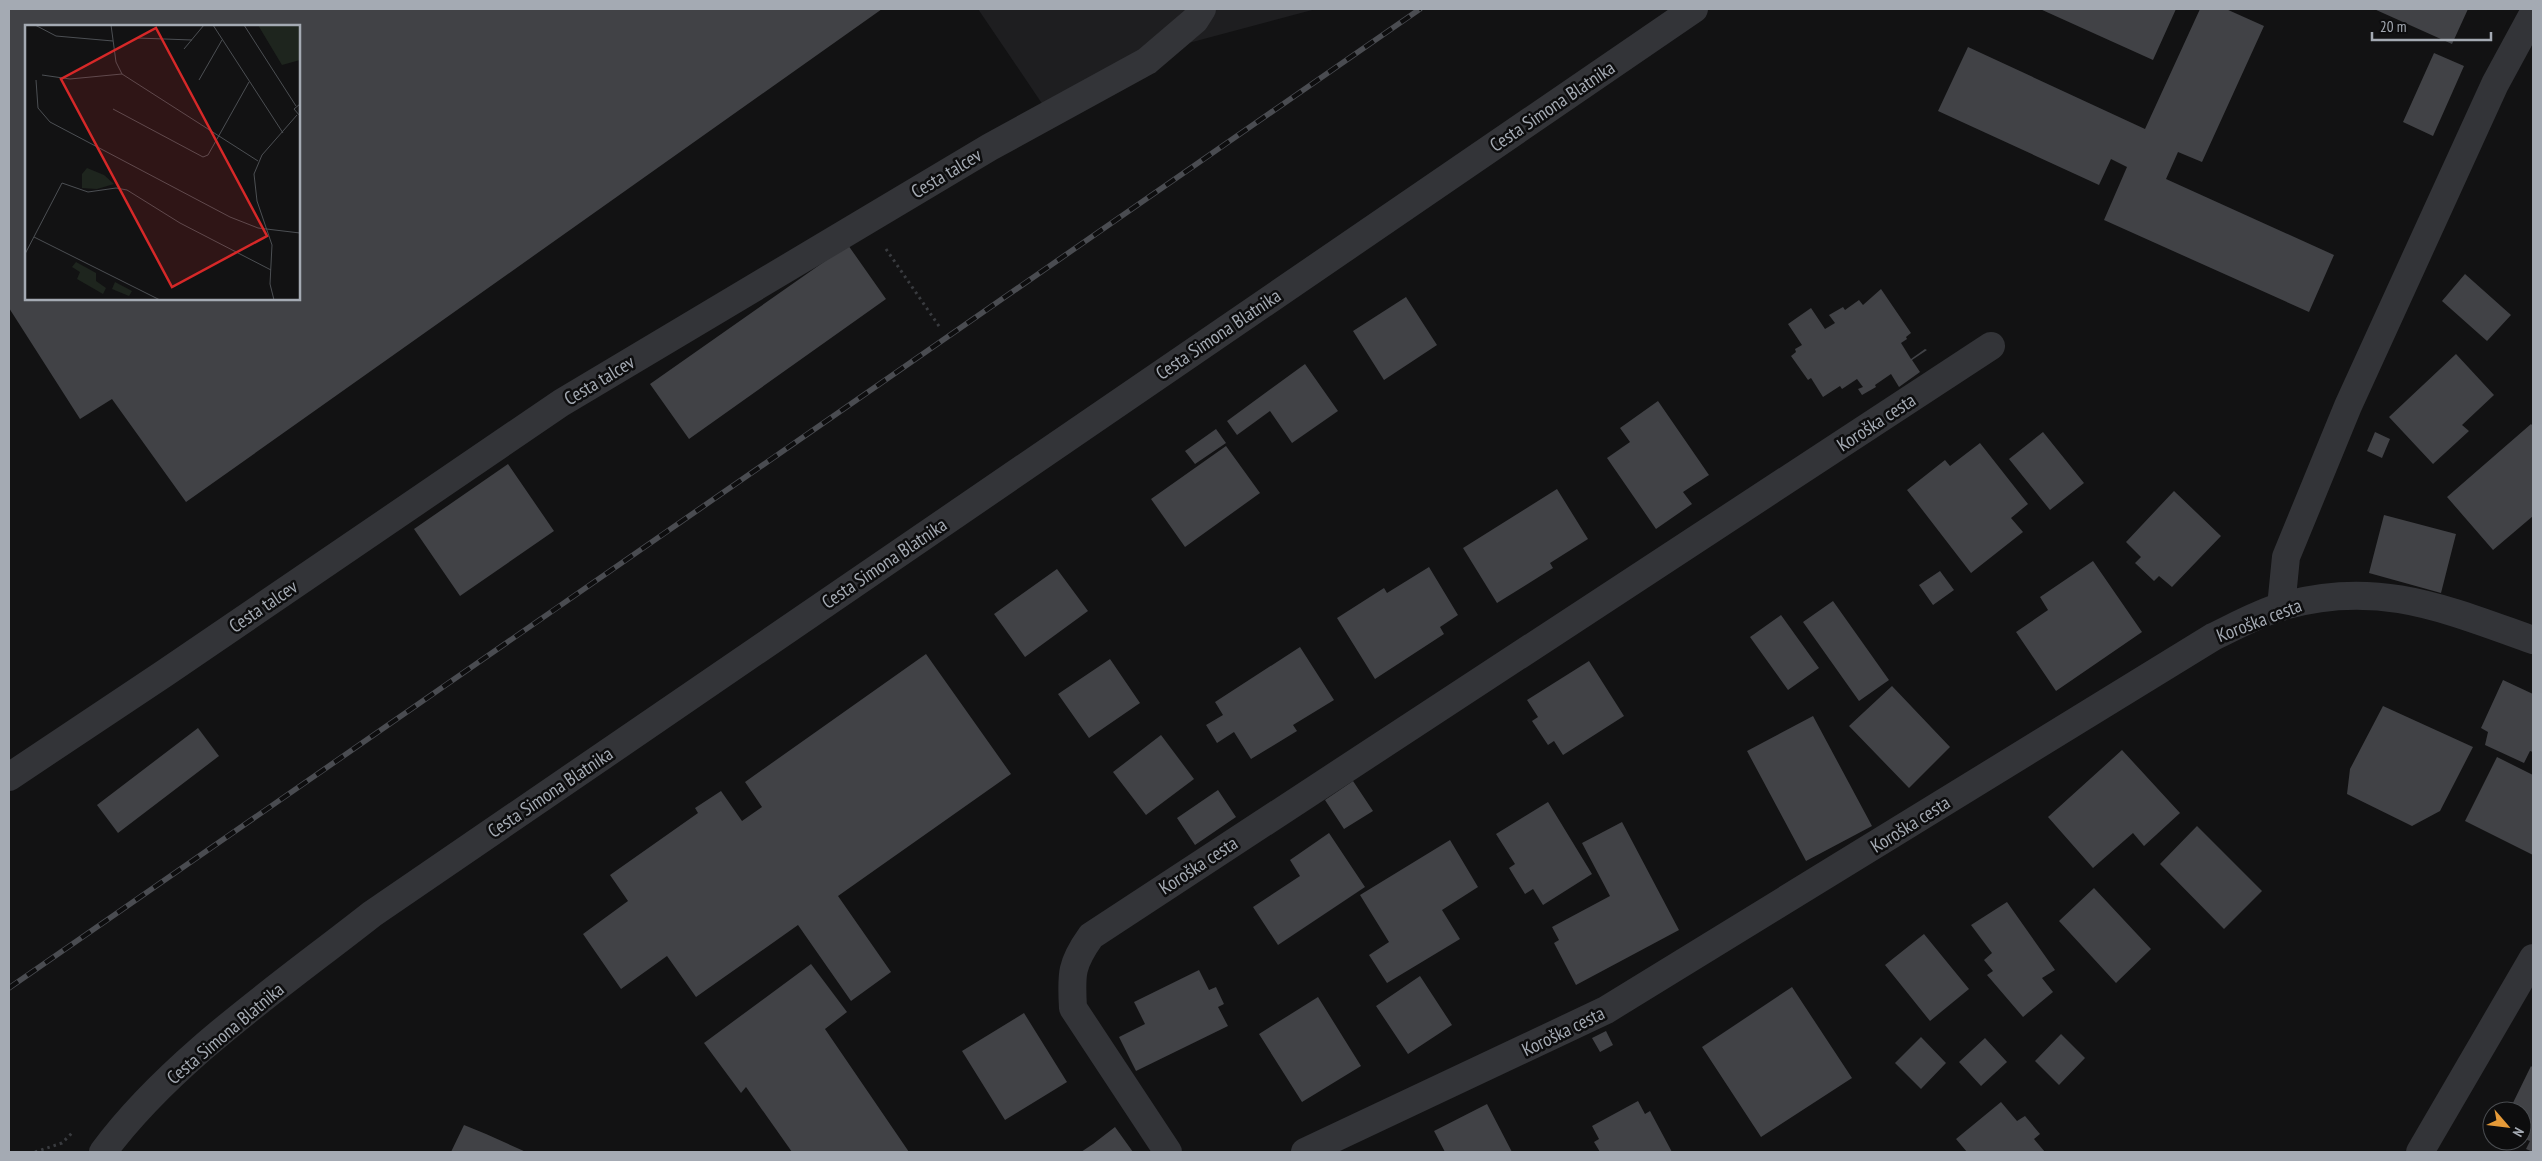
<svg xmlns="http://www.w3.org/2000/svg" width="2542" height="1161" viewBox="0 0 2542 1161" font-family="'PT Sans Narrow',sans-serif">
	<rect width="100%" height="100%" fill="#121213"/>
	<path fill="#1e1e20" d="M978 9H1316L1121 61 1043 105Z"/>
	<path fill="#414246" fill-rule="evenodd" d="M9 9H882L186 502 112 399 80 419 9 308ZM26 26H299V299H26Z
		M2040 9H2176L2153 60Z
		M2200 9H2226L2264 26 2202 162 2178 152 2166 179 2334 255 2309 312 2104 220 2127 167 2111 159 2099 185 1938 111 1968 47 2145 129Z
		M2374 9H2468L2452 44Z
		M2434 53 2464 66 2433 136 2403 122Z
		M848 245 886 299 689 439 650 384Z
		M2465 274 2511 315 2487 341 2442 301Z
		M1881 289 1911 333 1906 337 1907 339 1901 343 1911 359 1925 349 1927 350 1912 360 1920 372 1899 387 1891 374 1875 385 1876 387 1862 395 1858 389 1863 387 1857 379 1842 389 1840 386 1823 397 1811 378 1808 380 1791 356 1796 352 1795 349 1802 345 1788 324 1811 308 1825 329 1835 323 1829 315 1843 307 1845 310 1859 300 1863 305Z
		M1406 297 1437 345 1384 380 1353 331Z
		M2456 354 2494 395 2462 425 2469 431 2433 464 2389 417Z
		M1305 364 1338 411 1292 443 1270 411 1237 435 1227 421Z
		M1658 401 1709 475 1683 492 1692 504 1656 529 1607 458 1630 442 1620 428Z
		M2531 424 2533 426V516L2493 550 2447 497Z
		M1216 429 1226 443 1195 464 1185 451Z
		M2043 432 2084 483 2050 510 2009 459Z
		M2375 432 2390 439 2382 458 2367 451Z
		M1980 443 2028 504 2011 518 2023 532 1971 573 1907 490 1945 460 1950 466Z
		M1226 446 1260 493 1185 547 1151 499Z
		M508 464 554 531 460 596 414 529Z
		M1557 489 1588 539 1550 563 1553 568 1497 603 1463 548Z
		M2174 491 2221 536 2172 587 2159 576 2154 581 2135 563 2141 557 2126 542Z
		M2384 515 2456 534 2441 593 2369 573Z
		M2093 561 2142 632 2056 691 2016 632 2048 610 2040 597Z
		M1429 567 1458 615 1440 627 1444 634 1375 679 1337 618 1384 588 1387 593Z
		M1057 569 1088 611 1025 657 994 614Z
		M1940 571 1954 590 1933 605 1919 585Z
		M1833 601 1889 680 1859 701 1803 622Z
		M1781 615 1819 668 1788 690 1750 637Z
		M1300 647 1334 700 1293 725 1297 731 1251 759 1234 732 1217 743 1206 725 1223 715 1215 702Z
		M926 654 1011 774 838 896 891 972 851 1001 798 925 696 997 667 956 621 989 583 934 628 901 610 875 698 813 695 808 721 791 742 821 762 807 745 782Z
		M1110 659 1140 703 1089 738 1058 694Z
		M1589 661 1624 716 1563 755 1554 741 1548 745 1532 721 1538 717 1527 700Z
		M2503 680 2533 694V752L2530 751 2524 763 2485 745 2488 732 2481 728Z
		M1892 686 1950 747 1909 788 1849 726Z
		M2383 706 2473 747 2440 811 2412 826 2347 794 2350 769Z
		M1813 716 1872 826 1806 861 1747 751Z
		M198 728 219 756 118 833 97 805Z
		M1161 735 1194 779 1146 815 1113 772Z
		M2122 750 2180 813 2144 846 2133 833 2093 868 2048 817Z
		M2497 757 2533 775V855L2465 821Z
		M1353 781 1373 811 1344 829 1325 800Z
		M1218 790 1236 817 1195 845 1177 818Z
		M1548 802 1592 874 1543 905 1533 889 1525 894 1509 868 1515 864 1496 834Z
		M1622 822 1679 930 1576 985 1554 943 1559 940 1552 927 1610 896 1582 843Z
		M2197 826 2262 891 2224 929 2160 864Z
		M1329 833 1365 887 1278 945 1253 907 1300 876 1290 860Z
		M1450 840 1478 887 1442 910 1460 939 1387 983 1369 955 1389 942 1360 895Z
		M2094 888 2151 949 2116 983 2059 921Z
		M2007 902 2055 970 2042 978 2053 992 2023 1017 1987 975 1993 971 1984 960 1992 953 1971 925Z
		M1924 934 1969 989 1930 1021 1885 965Z
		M811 964 847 1012 825 1029 909 1152H792L746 1087 741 1093 704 1043Z
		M1199 970 1209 990 1216 987 1224 1004 1218 1007 1228 1026 1136 1071 1119 1037 1145 1024 1134 1002Z
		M1420 976 1452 1025 1408 1054 1376 1006Z
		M1792 987 1852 1078 1761 1137 1702 1047Z
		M1318 997 1361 1066 1302 1102 1259 1034Z
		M1024 1013 1067 1082 1005 1120 962 1051Z
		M1606 1031 1613 1045 1600 1052 1592 1038Z
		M2061 1034 2085 1058 2059 1085 2035 1061Z
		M1921 1037 1946 1063 1921 1089 1895 1063Z
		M1985 1038 2007 1062 1981 1086 1959 1062Z
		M2531 1066 2533 1068V1152L2526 1149 2530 1141 2522 1138V1111H2509Z
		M1638 1101 1645 1114 1650 1111 1672 1152H1600L1594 1142 1599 1139 1592 1126Z
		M2001 1102 2017 1121 2025 1116 2040 1134 2034 1139 2045 1152H1967L1956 1139Z
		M1487 1104 1512 1152H1445L1434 1131Z
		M464 1125 486 1134 526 1152H451Z
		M1115 1127 1133 1152H1081L1093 1144Z"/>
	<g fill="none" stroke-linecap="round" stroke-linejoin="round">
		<path stroke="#393b3f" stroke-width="3" stroke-dasharray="2.5 4" stroke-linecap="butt" d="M886 249 941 329
			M35 1152 62 1143 72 1133"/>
		<path stroke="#333438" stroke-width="28" d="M2281 607 2286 557 2348 406 2495 84 2533 14
			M9 777 165 673 561 403 990 147 1147 61 1195 20 1202 9
			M103 1152C171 1060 282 985 372 914L1694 9
			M1168 1152 1073 1008C1071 974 1071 964 1091 936L1991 346
			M1305 1152 1606 1010 2213 637C2236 626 2259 613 2283 606 2378 579 2445 609 2533 640
			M2420 1152 2533 958"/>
		<g stroke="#4a4c51" stroke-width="5.5">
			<path id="rail" d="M9 988 1420 9"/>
		</g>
		<use href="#rail" stroke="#0d0d0e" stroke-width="4" stroke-dasharray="11" stroke-linecap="butt"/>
	</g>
	<g text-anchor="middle" stroke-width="5" stroke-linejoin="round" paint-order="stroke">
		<g font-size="19" fill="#a4aab3" stroke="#0d0d0e">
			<text transform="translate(1552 106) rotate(-34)" y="7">Cesta Simona Blatnika</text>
			<text transform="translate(946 173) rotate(-31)" y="7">Cesta talcev</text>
			<text transform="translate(1218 334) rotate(-34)" y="7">Cesta Simona Blatnika</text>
			<text transform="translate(599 380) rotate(-31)" y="7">Cesta talcev</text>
			<text transform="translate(1876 422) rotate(-33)" y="7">Koroška cesta</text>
			<text transform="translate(884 563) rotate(-34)" y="7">Cesta Simona Blatnika</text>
			<text transform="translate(263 606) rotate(-34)" y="7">Cesta talcev</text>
			<text transform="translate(2259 620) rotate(-21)" y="7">Koroška cesta</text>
			<text transform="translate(550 792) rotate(-34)" y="7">Cesta Simona Blatnika</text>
			<text transform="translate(1910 824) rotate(-32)" y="7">Koroška cesta</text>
			<text transform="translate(1198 865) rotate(-33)" y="7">Koroška cesta</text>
			<text transform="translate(1563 1031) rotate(-26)" y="7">Koroška cesta</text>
			<text transform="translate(225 1033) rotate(-40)" y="7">Cesta Simona Blatnika</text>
		</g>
	</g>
	<g transform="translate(25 25)">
		<rect width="275" height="275" fill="#121213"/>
		<path d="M233 0H275V35L257 40ZM62 143 79 150 89 159 72 164 57 163V149ZM51 237 71 248V256L81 263 78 269 52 254 55 247 47 242ZM90 257 107 266 104 271 87 264Z" fill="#1e251e"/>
		<path fill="none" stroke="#4c4f53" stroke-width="1" d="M10 0 31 11 88 16M86 0 91 37 97 49 233 136M188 0 258 108M219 0 271 81M112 13 167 15M159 24 179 0M17 50 45 54 97 49M11 55 13 83 25 97 205 192 233 203 275 208M174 55 197 15M275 79 269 84 275 91M88 84 178 132 183 130 224 57M9 212 135 275M0 229 37 158 63 167 91 163 102 165 155 198 246 245M249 275 245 259 247 220 232 176 229 149 237 130 272 90"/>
		<path fill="#d62828" fill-opacity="0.15" stroke="#d62828" stroke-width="2.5" d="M131 3 242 211 147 262 36 54Z"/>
		<rect width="275" height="275" fill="none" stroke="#a4aab3" stroke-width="2.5"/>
	</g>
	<rect width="2542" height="1161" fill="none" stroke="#a4aab3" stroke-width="20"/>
	<g transform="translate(2507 1126) rotate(118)"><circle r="24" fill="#0d0d0e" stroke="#494c50"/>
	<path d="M0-4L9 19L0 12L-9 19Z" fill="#e59a38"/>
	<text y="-8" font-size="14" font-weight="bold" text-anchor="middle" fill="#a4aab3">N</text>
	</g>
	<path d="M2372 32v8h119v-8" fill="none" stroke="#a4aab3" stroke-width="2.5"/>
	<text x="2380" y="32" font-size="15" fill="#a4aab3" stroke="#0d0d0e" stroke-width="4" paint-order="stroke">20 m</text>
</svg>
